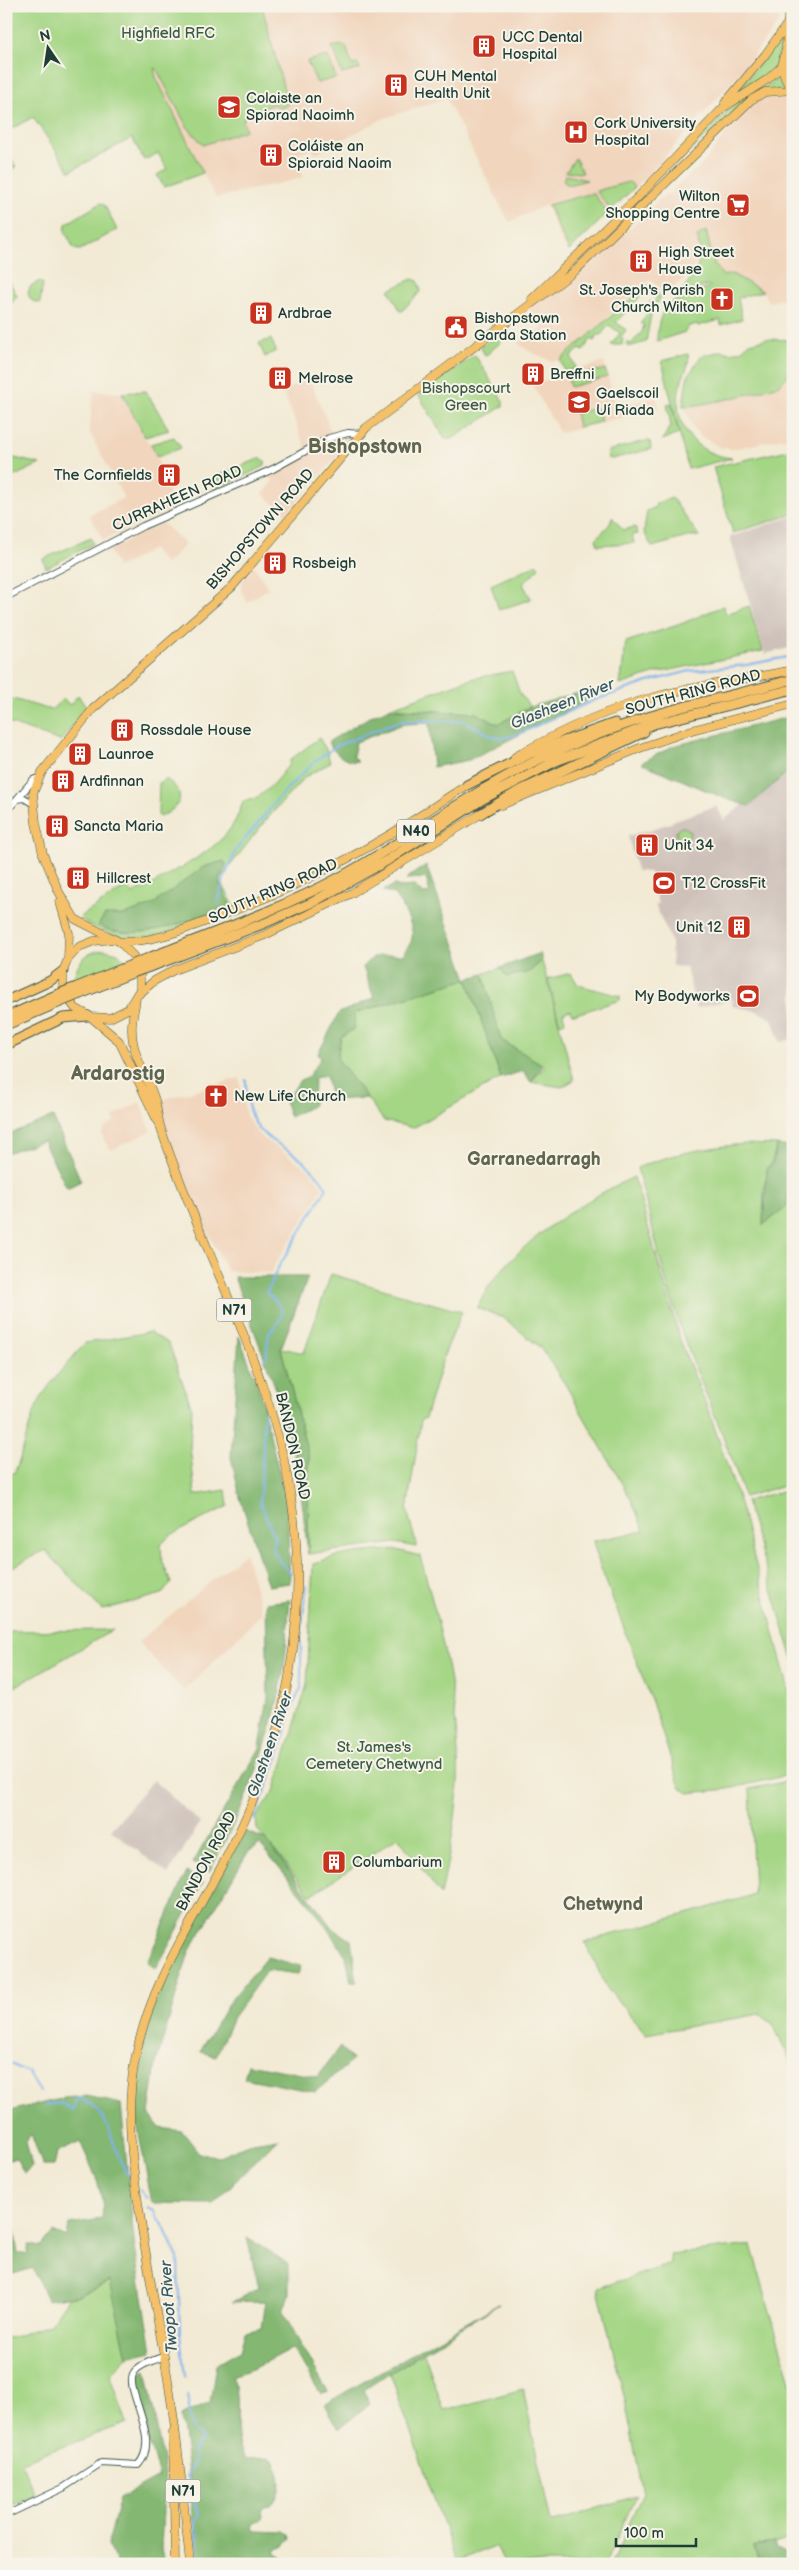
<svg xmlns="http://www.w3.org/2000/svg" width="799" height="2570" viewBox="0 0 799 2570" font-family="'Balsamiq Sans',sans-serif">
	<rect width="100%" height="100%" fill="#f7f3e8"/>
	<filter id="ink" filterUnits="userSpaceOnUse"><feTurbulence type="fractalNoise" baseFrequency=".02" numOctaves="2"/><feDisplacementMap in="SourceGraphic" scale="10" xChannelSelector="R" yChannelSelector="G"/><feConvolveMatrix kernelMatrix="1 2 1 2 8 2 1 2 1" color-interpolation-filters="sRGB"/></filter>
	<filter id="wash" filterUnits="userSpaceOnUse"><feTurbulence type="fractalNoise" baseFrequency=".0096" numOctaves="4" result="noise"/><feDisplacementMap in="SourceGraphic" scale="20" xChannelSelector="R" yChannelSelector="G"/><feGaussianBlur stdDeviation="1.12" result="paint"/><feColorMatrix in="noise" values="0 0 0 0 0 0 0 0 0 0 0 0 0 0 0 0 0 1.4 0 .05"/><feComposite in="paint" operator="in"/></filter>
	<g filter="url(#wash)">
		<rect width="100%" height="100%" fill="#f2ead4"/>
		<path fill="#f1d5bd" d="M263 6H780L779 22 742 70 654 169 569 251 560 239 546 205 509 222 446 98 382 119 315 154 313 149 299 152 302 178 216 198 172 112 154 69 264 15Z
			M768 97 793 100V301L792 298 768 302 762 290 723 276 714 263 706 233 704 254 686 277 665 294 650 280 560 360 551 361 529 351 518 343 542 330 529 310 613 244 666 194H672L674 188 705 162 731 126 759 100Z
			M604 362 616 407 656 397 659 408 560 433 533 386 563 373Z
			M793 364V436L732 449 720 447 701 436 693 428 685 407 767 390 789 372Z
			M309 378 332 433V440L350 438 347 441 350 442 286 514 263 494 273 481 269 476 304 454 305 446 283 391Z
			M94 391 121 393 144 438 151 444 157 457 173 508 103 540 89 515 124 498 89 431Z
			M162 523 185 544 166 565 153 549 118 568 109 550Z
			M254 565 268 589 247 602 241 589 242 582Z
			M239 1078 246 1116 260 1136 309 1170 323 1188 270 1273 227 1271 178 1170 158 1101Z
			M140 1102 151 1131 111 1150 104 1140 102 1134 104 1129 115 1121 113 1117Z
			M245 1553 262 1613 184 1691 138 1642Z"/>
		<path fill="#cec1ba" d="M793 516V647L765 654 730 537Z
			M793 767V1039L780 1042 772 1019 757 1011 732 1006 733 999 696 1008 686 967 672 966 671 941 655 904H658L650 872 637 871 628 836 671 823 675 820 716 806 724 820 744 804 749 805Z
			M153 1780 200 1823 168 1874 111 1830Z"/>
		<path fill="#a5d685" stroke="#628a5c" d="M6 6H262L288 105 281 108 273 104 245 116 243 122 246 130 203 145 186 125 156 68 154 69 156 77 203 173 164 187 157 175 167 169 158 153 144 160 132 138 70 171 33 117 6 132Z
			M782 36C776 82 767 74 733 97Z
			M793 44V82L788 66Z
			M343 45 346 46 352 65 358 64 360 69 342 74 335 52 331 47Z
			M328 56 336 78 317 83 307 61Z
			M780 78 785 88 745 101 664 176 735 103Z
			M6 151 16 167 6 172Z
			M575 158 583 173 566 172Z
			M565 175 587 180 568 185 563 181Z
			M628 182 632 184 634 188 611 210 596 191Z
			M593 193 608 213 569 251 548 205Z
			M101 203 105 206 117 230 80 250 74 249 65 231 66 224Z
			M706 231 714 263 723 276 732 274 763 291 738 298 742 319 721 325 720 320 698 326 697 324 689 326 685 332 657 341C658 299 676 300 710 287L709 285 676 295C696 279 704 261 697 236Z
			M6 275 17 296 11 304 6 303Z
			M412 279 418 281 421 291 401 312 389 290Z
			M40 281 43 284 40 303C33 303 29 299 28 292L31 286Z
			M648 285 661 297 651 314 646 342 628 347 626 344 627 341 631 344 642 332 644 325 641 323 651 308 650 301 652 303 657 298 648 288 616 322 626 330 621 337 623 339 622 345H611L620 333 609 325 600 336 598 334 594 341 591 339 583 351 580 349 571 356 576 368 565 372 560 360Z
			M498 334 502 341 485 356 481 347Z
			M271 339 276 351 265 357 259 343Z
			M766 339 793 340C793 355 794 372 781 383 773 390 693 408 683 406L687 378 701 356 722 351 731 353 742 350 750 343Z
			M688 354C691 366 681 377 679 390 673 427 696 455 732 458L688 469 662 361Z
			M475 355 503 401V406L452 439H445L418 394Z
			M605 369 607 377 570 387 568 378Z
			M146 391 169 430 145 437 122 393Z
			M671 403 679 434 662 440 671 426 667 404Z
			M598 408 601 422 578 427 575 413Z
			M174 437 181 448 157 457 151 444Z
			M645 441H650L651 449 612 459 608 458V451Z
			M793 449V514L733 533 713 467Z
			M6 456 40 464 6 480Z
			M261 458 265 461V466L214 490 216 476Z
			M672 498 699 536 687 537 652 547 644 532 647 511 654 508 657 503Z
			M612 517 623 530 635 527 638 534 632 535 634 543 598 545 596 539 609 525Z
			M91 538 93 544 46 568 43 559Z
			M537 564 539 568 523 584 531 599 499 610 491 585Z
			M723 606 726 614 749 606 763 651 656 673 620 685 626 642 681 624Z
			M512 671 520 694 530 707 498 724 476 713 389 708 471 679Z
			M78 695 87 709 60 741 6 722V697L51 710 63 699 70 705Z
			M319 738 327 751 330 763 305 777 265 821 220 879 234 906C192 922 144 951 99 929 92 926 84 923 80 917L127 886 133 894 141 888 143 890 179 868 180 869C211 848 232 839 243 801 263 801 278 777 290 764V760Z
			M166 779C188 794 181 807 160 817L158 815 159 783Z
			M676 834a7 7 0 1 1 14 0a7 7 0 1 1-14 0Z
			M105 950 118 953 126 961 73 982C76 963 85 951 105 950Z
			M542 961 574 1080 562 1087 531 1082 545 1066 501 1040 483 974 500 968 507 977 529 972Z
			M571 973 578 985 620 996V1000L576 1014H572L570 1010 563 1013 565 1022 560 1024 548 979Z
			M467 979 501 1078 413 1128 384 1121 337 1058 341 1037 355 1013Z
			M743 1144 777 1145 764 1185 763 1224 787 1207 789 1186 793 1183V1483L744 1497C729 1443 704 1393 685 1341 664 1284 653 1226 637 1168 672 1153 706 1148 743 1144Z
			M634 1177 681 1343 711 1417 740 1504 793 1706V1774L728 1789 688 1793 680 1787 652 1702 599 1563 593 1541 644 1531 632 1501 565 1384 541 1348 504 1318 477 1308C500 1253 582 1200 634 1177Z
			M331 1274 462 1312 444 1355 425 1418 421 1420 407 1510 417 1547 395 1543 308 1554 309 1458 281 1348 304 1353Z
			M150 1332 169 1344 192 1409 190 1446 195 1495 226 1490 228 1506 169 1536 161 1545 162 1560 171 1583 162 1594 102 1610 45 1550 6 1570V1475L14 1473C23 1455 26 1434 33 1415 43 1387 67 1365 85 1343Z
			M793 1488V1660L746 1501Z
			M397 1550 420 1556C439 1622 456 1690 458 1759 460 1805 450 1850 441 1895L398 1837 311 1895 257 1829 256 1818 275 1789 307 1685 313 1564C338 1553 369 1551 397 1550Z
			M113 1630 6 1692V1637L11 1631Z
			M793 1780V2067L773 2024 760 2014 646 2034 607 1988 585 1942 754 1895 750 1789Z
			M751 2245 793 2392V2537L774 2543 754 2546 759 2564H611L643 2493 625 2400 598 2288 671 2264V2255Z
			M111 2281 127 2357 110 2374 127 2423 21 2462 35 2496 6 2507V2337L11 2338 50 2324 69 2297 80 2295Z
			M424 2353 444 2411 523 2389 551 2523 636 2496 605 2564H504L495 2546 456 2561 390 2373Z"/>
		<path fill="#84b772" stroke="#527a53" d="M592 689 594 697 469 760 433 767 429 723 403 724 356 742 353 756 358 761C344 763 335 753 328 742L371 716 388 709 476 713 498 724 530 707Z
			M793 716V767L749 806 729 800 641 763 673 746Z
			M224 861 226 865 218 881 230 905C194 918 135 947 98 925L105 915H124L152 905 203 867Z
			M426 865 467 979 483 974 501 1040 543 1065 531 1082 523 1071 501 1078 467 979 355 1013 354 1029 341 1037 337 1058 367 1098 331 1100 326 1076 314 1078 313 1105 290 1117 285 1103 300 1080 308 1077 321 1058 318 1054 339 1013 374 998 363 967C372 953 389 955 404 955 404 949 409 947 411 942 417 926 401 906 394 894L383 891 395 885 400 887 414 886 423 894 430 893 426 878 406 879Z
			M540 953 542 961 529 972 507 977 500 968Z
			M53 1117 81 1181 67 1188 43 1141 6 1153V1135Z
			M777 1145 793 1148V1183L789 1186 787 1207 763 1225 767 1167 772 1165Z
			M234 1277H308L281 1348 309 1458 308 1554 299 1475 278 1394Z
			M239 1336 259 1389 287 1506 290 1583 268 1586 240 1497 231 1457Z
			M290 1600C287 1627 287 1655 282 1680 269 1748 242 1812 209 1872L193 1863 260 1748 268 1698 266 1603Z
			M245 1831 265 1839 334 1929 351 1940 357 1982H351L346 1956 313 1908 260 1844 248 1852 189 1952 156 2063 149 2114 160 2128 182 2131 200 2154 219 2156 253 2142 278 2138 213 2204 152 2203 134 2107 140 2051 161 1984Z
			M187 1872 203 1882 156 1969 147 1962Z
			M267 1957 301 1966 298 1974 267 1970 233 2017 216 2056 200 2052 230 2001Z
			M340 2047 353 2060 315 2092 244 2078 248 2064 317 2077Z
			M86 2096 121 2104 134 2242 152 2351 127 2357 110 2281 80 2295 47 2300 33 2268 6 2276V2218L13 2221 18 2254H27L29 2245 41 2247 53 2232 67 2238 69 2224 102 2219C106 2192 90 2165 80 2141L57 2152 54 2166H43L31 2134 26 2141 32 2167 24 2173 16 2158 6 2161V2112L64 2098Z
			M247 2238 289 2264V2294L283 2312 328 2392 321 2394 292 2348 252 2369 231 2376C233 2382 236 2389 237 2395 239 2415 233 2443 246 2459L270 2458 275 2461C280 2476 284 2492 271 2505L265 2506 262 2510 263 2516 260 2521 253 2523 251 2527 255 2531 284 2532 289 2535 290 2539 285 2545 277 2548 275 2552 283 2557 273 2560 257 2558 258 2564H199L181 2416 210 2403 216 2365 240 2351 245 2332 262 2328 266 2301 232 2302 259 2288Z
			M499 2304 363 2390 370 2403 339 2429 325 2404Z
			M146 2369 165 2472 161 2548 164 2564H115L108 2544 120 2498 159 2477 150 2445 137 2376Z
			M774 2543 776 2549 793 2557V2564H759L754 2546Z"/>
		<g fill="none" stroke-linecap="round" stroke-linejoin="round">
			<path stroke="#81b4ee" stroke-width="2" d="M218 903 224 878 236 850 282 794 314 762 336 746 391 724 405 721H464L492 736 502 738 513 736 595 700 651 681 690 671 746 665 793 656
				M246 1080C246 1095 247 1108 254 1121 261 1137 285 1147 298 1157 310 1166 319 1176 327 1188L278 1268 266 1293C285 1306 287 1317 269 1332L266 1359
				M265 1407 260 1502 275 1538C268 1553 282 1563 291 1573
				M254 1820 278 1758 291 1708 301 1689V1635L306 1586
				M6 2062 28 2072 40 2092
				M46 2105 61 2103 72 2111 77 2098C115 2109 109 2151 130 2177
				M140 2190 147 2199
				M147 2208 154 2211 162 2223 178 2258 180 2335 185 2377
				M187 2395 192 2429 203 2439 193 2450 195 2461 186 2476C193 2489 194 2502 200 2516L196 2522 199 2564"/>
		</g>
	</g>
	<g filter="url(#ink)">
		<g fill="none" stroke-linecap="round" stroke-linejoin="round">
			<g stroke="#3f574c" stroke-width="8">
				<path id="minor" d="M6 597 143 526 273 469 329 438 348 433 362 434
					M17 799 24 798 34 804
					M6 812 33 780 38 778
					M6 2515 63 2488 101 2463 138 2465C162 2439 125 2393 133 2374 137 2365 154 2360 163 2357"/>
			</g>
			<g stroke="#3f574c" stroke-width="9">
				<path id="major" d="M793 37C782 52 777 76 793 89
					M786 46 789 6
					M725 103 765 55 787 24
					M532 299 639 196 723 108 768 79 783 65
					M515 757C561 730 610 708 662 695 705 684 749 679 793 670
					M501 805 640 748 692 730 793 704
					M60 902 69 933 68 959
					M113 939 94 941 79 947 68 959 63 971V985L67 997 75 1008 91 1017 110 1018 128 1009 140 989V969L134 957 120 942 75 919 59 892 43 854 36 823 33 793 42 772 93 709 232 587 366 428 575 271 751 100 765 92 793 90
					M120 942C154 942 183 930 215 918 283 893 349 861 410 822 430 810 450 795 471 783
					M139 994 154 981 174 970 265 935 352 893 484 812
					M136 998C135 1009 131 1020 132 1031 132 1055 148 1078 155 1100 158 1111 158 1122 162 1132 211 1277 292 1401 297 1560 301 1661 276 1762 229 1852 194 1920 149 1983 135 2060 125 2111 132 2164 140 2215 148 2274 161 2333 170 2393 179 2450 184 2506 190 2564
					M92 1018 119 1041 157 1120
					M173 2432 175 2564"/>
			</g>
			<g stroke="#3f574c" stroke-width="11">
				<path id="highway" d="M467 785 531 753 615 723
					M480 814 517 792 644 732
					M151 957C216 932 281 909 342 876 411 838 473 790 544 757 589 737 636 719 683 707 719 697 756 690 793 679
					M155 965 265 923 313 902 388 860 483 799 556 761 654 724 793 689
					M77 987 129 966
					M80 994 132 973
					M6 1001 50 981 63 971
					M6 1017 56 995
					M6 1025 58 1003
					M6 1045 63 1018 88 1016"/>
			</g>
			<use href="#minor" stroke="#fff" stroke-width="6"/>
			<use href="#major" stroke="#f4c16b" stroke-width="8"/>
			<use href="#highway" stroke="#f4c16b" stroke-width="9"/>
			<g stroke="#3f574c" stroke-width="11" stroke-linecap="butt">
				<path id="highway-bridge" d="M129 966 151 957
					M132 973 155 965
					M56 995 77 987
					M58 1003 80 994"/>
			</g>
			<use href="#highway-bridge" stroke="#f4c16b" stroke-width="9"/>
		</g>
	</g>
	<defs>
		<g id="building-square" transform="scale(1.25)"><rect x="-9" y="-9" width="18" height="18" rx="4" fill="#c8321e" stroke="#f7f3e8"/><path d="M-4-6H4V6H1V3H-1V6H-4ZM-2.5-4.3h1.7v1.8h-1.7ZM.8-4.3h1.7v1.8H.8ZM-2.5-1h1.7V.8h-1.7ZM.8-1h1.7V.8H.8Z" fill="#fff"/></g>
		<g id="school-square" transform="scale(1.25)"><rect x="-9" y="-9" width="18" height="18" rx="4" fill="#c8321e" stroke="#f7f3e8"/><path d="M0-5L7-2L0 1L-7-2ZM-4 1L0 2.5L4 1V4Q0 6-4 4Z" fill="#fff"/></g>
		<g id="hospital-square" transform="scale(1.25)"><rect x="-9" y="-9" width="18" height="18" rx="4" fill="#c8321e" stroke="#f7f3e8"/><path d="M-5-5h3v3.5h4V-5h3V5h-3V1.5h-4V5h-3Z" fill="#fff"/></g>
		<g id="supermarket-square" transform="scale(1.25)"><rect x="-9" y="-9" width="18" height="18" rx="4" fill="#c8321e" stroke="#f7f3e8"/><path d="M-6-5.5h2.5l.6 2H6L4.5 2H-2.5L-4.4-4H-6ZM-1.5 3.2a1.3 1.3 0 1 0 .1 0ZM3 3.2a1.3 1.3 0 1 0 .1 0Z" fill="#fff"/></g>
		<g id="church-square" transform="scale(1.25)"><rect x="-9" y="-9" width="18" height="18" rx="4" fill="#c8321e" stroke="#f7f3e8"/><path d="M-1.2-6h2.4v3.5h3.3v2.4h-3.3V6h-2.4V-.1h-3.3v-2.4h3.3Z" fill="#fff"/></g>
		<g id="civic-square" transform="scale(1.25)"><rect x="-9" y="-9" width="18" height="18" rx="4" fill="#c8321e" stroke="#f7f3e8"/><path d="M-.6-6.5H3V-4.5H.6V-3L4-1V1h2V6H-6V1h2V-1L-.6-3ZM-1.2 2.5V6h2.4V2.5Z" fill="#fff"/></g>
		<g id="stadium-square" transform="scale(1.25)"><rect x="-9" y="-9" width="18" height="18" rx="4" fill="#c8321e" stroke="#f7f3e8"/><path d="M0-5a6.5 5 0 1 0 0 10a6.5 5 0 1 0 0-10ZM-3.5-1.8h7v3.6h-7Z" fill="#fff"/></g>
	</defs>
	<g fill-rule="evenodd">
		<use href="#building-square" x="484" y="46"/>
		<use href="#building-square" x="396" y="85"/>
		<use href="#school-square" x="229" y="107"/>
		<use href="#hospital-square" x="576" y="132"/>
		<use href="#building-square" x="271" y="155"/>
		<use href="#supermarket-square" x="738" y="205"/>
		<use href="#building-square" x="641" y="261"/>
		<use href="#church-square" x="722" y="299"/>
		<use href="#building-square" x="261" y="313"/>
		<use href="#civic-square" x="456" y="327"/>
		<use href="#building-square" x="533" y="374"/>
		<use href="#building-square" x="280" y="378"/>
		<use href="#school-square" x="579" y="402"/>
		<use href="#building-square" x="169" y="475"/>
		<use href="#building-square" x="275" y="563"/>
		<use href="#building-square" x="122" y="730"/>
		<use href="#building-square" x="80" y="754"/>
		<use href="#building-square" x="63" y="781"/>
		<use href="#building-square" x="57" y="826"/>
		<use href="#building-square" x="647" y="845"/>
		<use href="#building-square" x="78" y="878"/>
		<use href="#stadium-square" x="664" y="883"/>
		<use href="#building-square" x="739" y="927"/>
		<use href="#stadium-square" x="748" y="996"/>
		<use href="#church-square" x="216" y="1096"/>
		<use href="#building-square" x="334" y="1862"/>
	</g>
	<g text-anchor="middle" stroke-width="4" stroke-linejoin="round" paint-order="stroke">
		<g fill="#f7f3e8" stroke="#60746a" stroke-width="1">
			<rect x="397" y="819.5" width="38" height="23" rx="4"/>
			<rect x="216.5" y="1298.5" width="35" height="23" rx="4"/>
			<rect x="165.5" y="2479.5" width="35" height="23" rx="4"/>
		</g>
		<g font-size="14" font-weight="bold" fill="#1f3d34">
			<text x="416" y="836">N40</text>
			<text x="234" y="1315">N71</text>
			<text x="183" y="2496">N71</text>
		</g>
		<g font-size="15" fill="#3a5c44" stroke="#f7f3e8">
			<text x="168" y="38">Highfield RFC</text>
			<text x="466" y="393">Bishopscourt<tspan x="466" dy="17">Green</tspan></text>
			<text x="374" y="1752">St. James's<tspan x="374" dy="17">Cemetery Chetwynd</tspan></text>
		</g>
		<g font-size="15" fill="#1f3d34" stroke="#f7f3e8" text-anchor="start">
			<text x="502" y="42">UCC Dental<tspan x="502" dy="17">Hospital</tspan></text>
			<text x="414" y="81">CUH Mental<tspan x="414" dy="17">Health Unit</tspan></text>
			<text x="246" y="103">Colaiste an<tspan x="246" dy="17">Spiorad Naoimh</tspan></text>
			<text x="594" y="128">Cork University<tspan x="594" dy="17">Hospital</tspan></text>
			<text x="288" y="151">Coláiste an<tspan x="288" dy="17">Spioraid Naoim</tspan></text>
			<text x="720" y="201" text-anchor="end">Wilton<tspan x="720" dy="17">Shopping Centre</tspan></text>
			<text x="658" y="257">High Street<tspan x="658" dy="17">House</tspan></text>
			<text x="704" y="295" text-anchor="end">St. Joseph's Parish<tspan x="704" dy="17">Church Wilton</tspan></text>
			<text x="278" y="318">Ardbrae</text>
			<text x="474" y="323">Bishopstown<tspan x="474" dy="17">Garda Station</tspan></text>
			<text x="550" y="379">Breffni</text>
			<text x="298" y="383">Melrose</text>
			<text x="596" y="398">Gaelscoil<tspan x="596" dy="17">Uí Riada</tspan></text>
			<text x="152" y="480" text-anchor="end">The Cornfields</text>
			<text x="292" y="568">Rosbeigh</text>
			<text x="140" y="735">Rossdale House</text>
			<text x="98" y="759">Launroe</text>
			<text x="80" y="786">Ardfinnan</text>
			<text x="74" y="831">Sancta Maria</text>
			<text x="664" y="850">Unit 34</text>
			<text x="96" y="883">Hillcrest</text>
			<text x="682" y="888">T12 CrossFit</text>
			<text x="722" y="932" text-anchor="end">Unit 12</text>
			<text x="730" y="1001" text-anchor="end">My Bodyworks</text>
			<text x="234" y="1101">New Life Church</text>
			<text x="352" y="1867">Columbarium</text>
		</g>
		<g font-size="15" fill="#1f3d34" stroke="#f7f3e8">
			<text transform="translate(177 498) rotate(-24)" y="5">CURRAHEEN ROAD</text>
			<text transform="translate(260 529) rotate(-49)" y="5">BISHOPSTOWN ROAD</text>
			<text transform="translate(693 692) rotate(-15)" y="5">SOUTH RING ROAD</text>
			<text transform="translate(273 891) rotate(-24)" y="5">SOUTH RING ROAD</text>
			<text transform="translate(293 1446) rotate(77)" y="5">BANDON ROAD</text>
			<text transform="translate(206 1861) rotate(-62)" y="5">BANDON ROAD</text>
		</g>
		<g font-size="16" font-style="italic" fill="#385b62" stroke="#f7f3e8">
			<text transform="translate(562 703) rotate(-22)" y="6">Glasheen River</text>
			<text transform="translate(269 1744) rotate(-71)" y="6">Glasheen River</text>
			<text transform="translate(168 2307) rotate(-94)" y="6">Twopot River</text>
		</g>
		<g font-size="18" font-weight="bold" fill="#60664e" stroke="#f7f3e8">
			<text x="534" y="1165">Garranedarragh</text>
			<text x="603" y="1910">Chetwynd</text>
		</g>
		<g font-size="20" font-weight="bold" fill="#60664e" stroke="#f7f3e8">
			<text x="365" y="453">Bishopstown</text>
			<text x="118" y="1080">Ardarostig</text>
		</g>
	</g>
	<rect width="799" height="2570" fill="none" stroke="#f7f3e8" stroke-width="25"/>
	<g transform="translate(48 48) rotate(347)" stroke="#f7f3e8" stroke-width="4" paint-order="stroke">
	<path d="M0-4L9 19L0 12L-9 19Z" fill="#1f3d34"/>
	<text y="-8" font-size="14" font-weight="bold" text-anchor="middle" fill="#1f3d34">N</text>
	</g>
	<path d="M616 2538v8h80v-8" fill="none" stroke="#1f3d34" stroke-width="2.5"/>
	<text x="624" y="2538" font-size="15" fill="#1f3d34" stroke="#f7f3e8" stroke-width="4" paint-order="stroke">100 m</text>
</svg>
